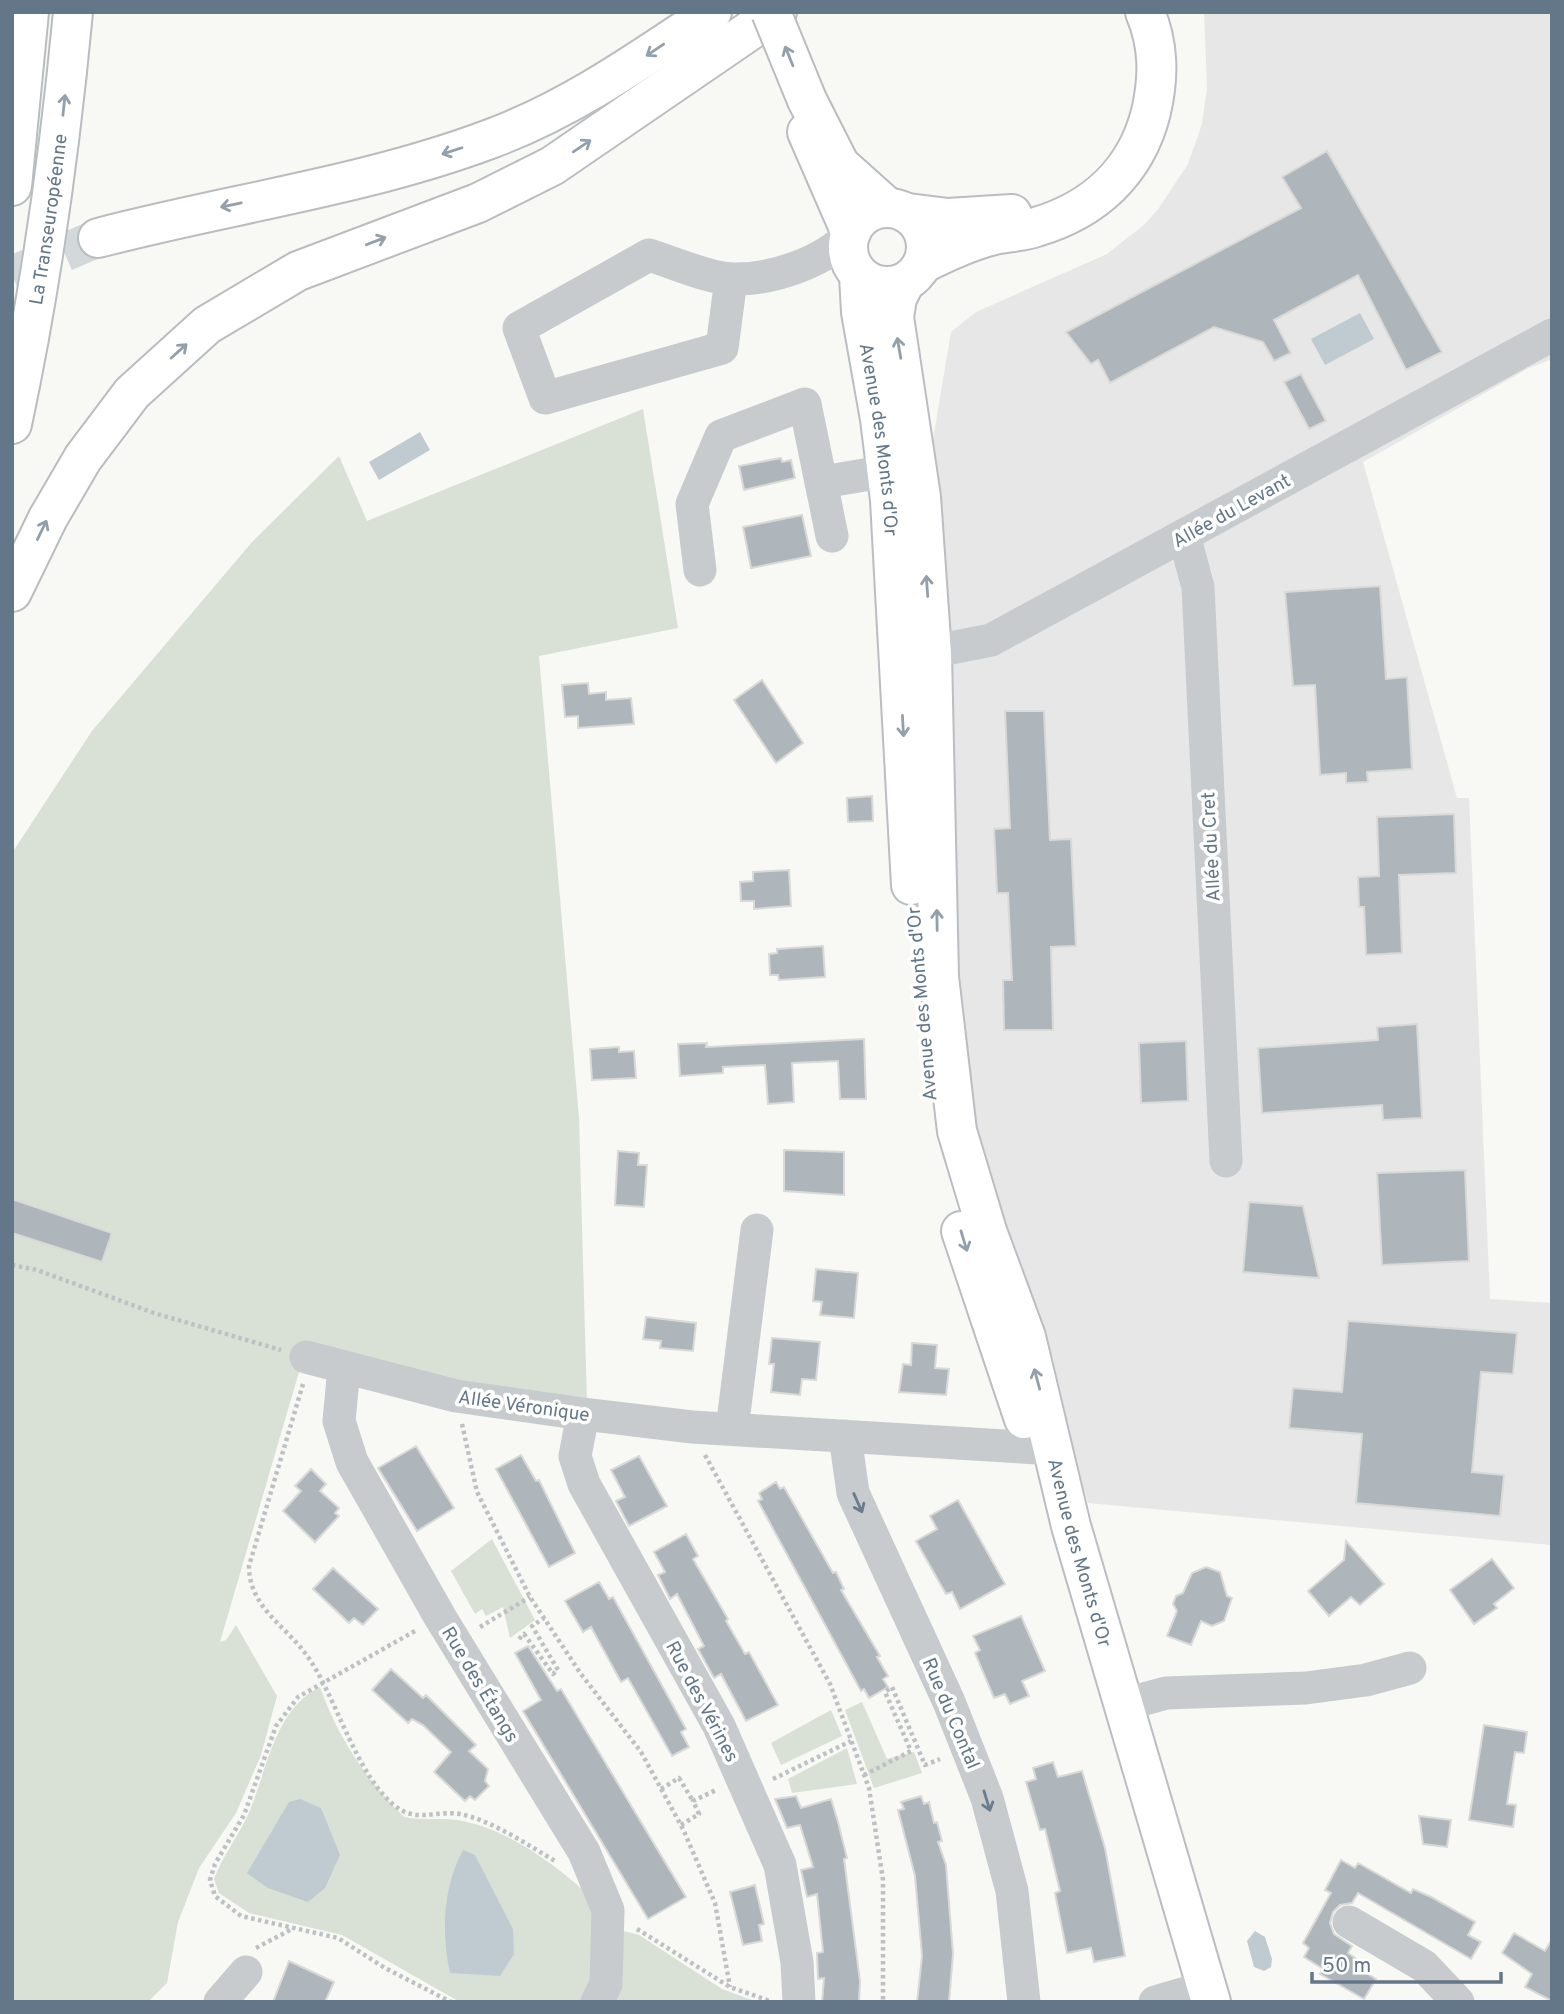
<svg xmlns="http://www.w3.org/2000/svg" width="1564" height="2014" viewBox="0 0 1564 2014" font-family="Overpass,sans-serif">
	<rect width="100%" height="100%" fill="#f8f8f5"/>
	<path fill="#e6e7e6" d="M1204 12H1552V359L1529 368 1363 462 1457 798H1469L1490 1299 1552 1303V1545L1088 1503 977 1141 957 973 932 445 951 332 976 312 1107 254 1145 224 1159 208 1188 164 1202 124 1207 88Z"/>
	<path fill="#d9e0d5" d="M643 409 678 628 539 656 579 1118 587 1404 417 1375 306 1348 220 1642 226 1640 236 1625 277 1696 261 1755 236 1813 199 1868 178 1922 167 1983 148 2002H12V853L92 731 252 542 339 456 367 521Z
		M492 1539 535 1620 510 1638 503 1607 486 1616 482 1609 475 1614 451 1571Z
		M320 1687C337 1736 367 1781 404 1817 424 1821 444 1817 463 1821 511 1831 557 1866 592 1898L593 1980 583 2002H460L342 1935 249 1913 219 1893 214 1879C222 1857 237 1838 247 1817 267 1773 273 1710 320 1687Z
		M862 1702 887 1759 914 1752 922 1773 874 1788 845 1710Z
		M831 1710 842 1736 781 1765 771 1743Z
		M847 1748 857 1784 792 1793 788 1779Z
		M616 1929 639 1935 722 1989 757 2002H603Z"/>
	<path fill="#c0cbd1" d="M1360 313 1374 339 1325 365 1311 339Z
		M420 432 430 450 379 480 369 462Z
		M300 1799 321 1808 340 1855 325 1888 308 1902 268 1888 247 1873 289 1802Z
		M463 1850 475 1855 513 1929 514 1954 500 1976 450 1973C441 1932 443 1887 463 1850Z
		M1255 1931 1265 1937 1272 1959 1271 1967 1264 1971 1254 1967 1247 1941Z"/>
	<path fill="#aeb6bc" stroke="#d9dad7" stroke-width="2" d="M1327 151 1442 352 1406 370 1358 275 1274 320 1291 353 1274 361 1263 342 1214 327 1110 383 1098 360 1091 364 1066 332 1301 208 1282 177Z
		M1301 374 1326 421 1309 429 1284 382Z
		M781 458 782 462 791 460 795 478 744 490 739 466Z
		M802 515 811 556 751 568 743 527Z
		M1380 586 1386 679 1407 677 1412 769 1367 772 1368 782 1346 783V773L1320 775 1315 685 1293 686 1285 592Z
		M762 680 803 743 776 763 734 700Z
		M588 683 589 694 606 692V700L631 698 634 724 578 728V716L565 717 562 685Z
		M1005 711H1044L1050 840 1071 839 1076 946 1051 947 1053 1030H1004L1003 980H1012L1008 893H997L994 829 1010 828Z
		M872 796 873 821 848 822 847 798Z
		M1454 814 1456 873 1399 875 1402 953 1366 955 1364 907H1359L1358 877 1379 876 1377 817Z
		M789 870 791 906 754 909V901H741L740 882 753 881V872Z
		M823 946 825 977 779 980 778 975H770L769 954 777 953V949Z
		M1417 1024 1422 1118 1383 1120 1382 1105 1262 1113 1258 1048 1378 1040 1377 1027Z
		M864 1039 866 1099H840L838 1061 792 1063 794 1102 768 1104 765 1065 723 1067V1073L680 1076 678 1044 707 1043 706 1047Z
		M1186 1041 1188 1101 1141 1103 1139 1043Z
		M619 1047V1052L634 1051 636 1078 592 1080 590 1049Z
		M784 1150 844 1152V1195L784 1191Z
		M618 1151 639 1153 638 1165H647L644 1207 615 1205Z
		M1465 1170 1469 1261 1382 1265 1377 1173Z
		M12 1199 112 1233 102 1262 12 1233Z
		M1249 1202 1303 1206 1319 1278 1243 1272Z
		M816 1269 858 1273 854 1318 820 1315 822 1302 813 1301Z
		M646 1317 696 1323 693 1351 660 1348 661 1341 643 1339Z
		M1348 1321 1517 1333 1513 1374 1481 1372 1472 1472 1504 1475 1500 1516 1356 1503 1362 1434 1289 1428 1293 1388 1342 1392Z
		M772 1338 820 1342 816 1380 802 1379 800 1395 771 1392 774 1364H769Z
		M912 1343 937 1345 935 1368 949 1369 946 1395 899 1392 903 1364 911 1365Z
		M416 1446 454 1508 417 1531 378 1468Z
		M521 1455 536 1481 539 1480 575 1553 549 1567 496 1469Z
		M639 1456 667 1506 629 1526 616 1501 625 1497 611 1470Z
		M311 1469 326 1484 320 1491 339 1508 335 1513 339 1516 315 1542 283 1511 301 1491 295 1486Z
		M776 1482 780 1489 784 1487 833 1573 836 1572 844 1589 841 1590 880 1656 877 1657 888 1676 883 1679 888 1687 869 1698 864 1689 861 1691 758 1501 762 1499 759 1493Z
		M958 1500 1005 1584 960 1609 952 1592 946 1594 916 1541 937 1529 930 1516Z
		M686 1534 698 1556 693 1559 728 1619 726 1621 745 1654 749 1652 778 1705 746 1721 721 1674 714 1678 698 1649 704 1646 677 1594 670 1599 658 1575 665 1572 654 1552Z
		M1346 1541 1384 1584 1360 1605 1351 1597 1329 1616 1308 1591 1344 1560Z
		M1492 1559 1514 1588 1494 1604 1497 1608 1474 1624 1450 1590Z
		M1206 1567 1220 1572 1227 1596 1232 1598 1224 1621 1212 1626 1201 1621 1191 1645 1167 1636 1177 1611 1173 1604 1176 1596 1183 1593 1192 1573Z
		M333 1568 378 1609 363 1625 354 1618 349 1623 313 1589Z
		M599 1582 609 1599 613 1597 686 1729 681 1732 689 1747 672 1756 628 1678 621 1682 591 1627 583 1632 565 1601Z
		M1021 1616 1045 1671 1022 1681 1029 1696 1010 1704 1005 1694 994 1698 975 1653 980 1650 973 1636Z
		M528 1646 557 1691 561 1689 686 1897 648 1919 523 1711 541 1700 515 1653Z
		M391 1669 423 1698 426 1695 476 1745 469 1751 488 1769 485 1781 489 1786 475 1800 470 1796 465 1801 434 1772 451 1752 423 1725 412 1719 408 1723 372 1690Z
		M1484 1725 1527 1732 1524 1753 1515 1752 1507 1804 1516 1805 1513 1827 1469 1820Z
		M1053 1762 1058 1777 1082 1771 1105 1848 1125 1956 1094 1962 1091 1948 1067 1953 1055 1893 1060 1891 1045 1829 1040 1830 1026 1782 1036 1779 1033 1768Z
		M796 1796 801 1808 831 1799 838 1822 847 1858 844 1859 860 1981 859 2002H822L824 1978 818 1979 817 1953 823 1952 817 1894 807 1897 801 1870 813 1867 800 1825 787 1828 775 1799Z
		M921 1796 924 1804 929 1802 934 1823 937 1822 942 1841 938 1842 946 1865 953 1954 949 2002H917L922 1956 915 1876 898 1810 904 1809 901 1802Z
		M1419 1816 1451 1820 1447 1847 1423 1844Z
		M1341 1860 1355 1868 1358 1863 1411 1893 1413 1889 1431 1897 1475 1922 1468 1935 1481 1942 1471 1959 1358 1893 1352 1903 1340 1905 1333 1912 1330 1923 1334 1934 1352 1946 1348 1953 1361 1962 1358 1968 1376 1979 1364 1999 1320 1974 1323 1969 1304 1957 1309 1948 1303 1943 1331 1893 1325 1890Z
		M755 1885 764 1924 759 1925 762 1941 743 1945 730 1892Z
		M1514 1933 1545 1951 1552 1939V2001L1525 1987 1532 1974 1502 1953Z
		M289 1961 334 1982 325 2002H273Z"/>
	<g fill="none" stroke-linecap="round" stroke-linejoin="round">
		<path stroke="#d3d8da" stroke-width="38" stroke-dasharray="38 19" stroke-linecap="butt" d="M12 275 98 238"/>
		<g stroke="#babec2" stroke-width="42">
			<g id="major">
				<path d="M807 132 851 233"/>
				<circle cx="887" cy="247" r="39"/>
				<path d="M908 213 948 218 1012 214"/>
				<path d="M924 263C946 252 969 241 994 235 1007 232 1022 232 1036 227 1094 210 1136 172 1151 112 1159 77 1159 45 1145 12"/>
				<path id="s1" d="M859 275 861 312 880 419 890 500 911 885"/>
				<path id="s2" d="M904 284 897 298 894 317 921 497 932 654 939 977 957 1131 987 1231 1026 1337 1071 1526 1211 2002"/>
				<path d="M961 1231 1024 1419"/>
			</g>
		</g>
		<g stroke="#b9bdc0" stroke-width="42">
			<g id="highway">
				<path d="M807 100 840 165 888 208"/>
				<path d="M12 186 29 12"/>
				<path d="M98 238C227 204 365 186 490 139 571 109 640 60 712 12"/>
				<path id="s3" d="M12 424C41 288 60 151 73 12"/>
				<path d="M12 592 48 518 83 458 132 393 207 325 298 271 478 203 552 166 777 12"/>
			</g>
		</g>
		<path stroke="#bec1c3" stroke-width="4.5" stroke-dasharray="3.5 3.5" stroke-linecap="butt" d="M12 1265 37 1270 154 1313 281 1350
			M303 1384 249 1566C249 1606 284 1625 305 1653 336 1693 356 1779 398 1808 417 1822 439 1810 460 1814 491 1820 528 1845 555 1861
			M462 1424 477 1492 530 1597 581 1674 641 1752 683 1829 715 1903 730 1987
			M705 1455 830 1684 869 1788 883 1880V2002
			M480 1627 530 1597
			M415 1631 298 1697 276 1726 244 1815 215 1864 210 1880 215 1896 241 1916 338 1938 385 1968 451 2002
			M519 1639 524 1634 553 1674 558 1670 532 1626 544 1618
			M864 1775 911 1751 885 1692 892 1687 925 1765 940 1759
			M773 1779 851 1741
			M661 1789 679 1778 693 1801
			M681 1825 699 1814 693 1801 716 1790
			M637 1929 730 1987 770 2001
			M256 1948 294 1928"/>
		<path stroke="#c7cbce" stroke-width="33" d="M731 279 722 348 545 398 519 328 649 255C672 262 710 279 733 279 772 280 825 262 851 233
			M823 482 911 467
			M1184 535 1198 587 1226 1161
			M700 570 692 504 721 436 805 404 832 536
			M906 657 991 640 1552 335
			M306 1357 456 1396 583 1414 692 1427 1054 1449
			M344 1368 339 1421 352 1462 440 1617 584 1852 608 1910 606 1984 597 2002
			M583 1414 575 1456 584 1484 719 1726 780 1865 797 1962 799 2002
			M732 1429 757 1230
			M845 1436 853 1493 949 1702 987 1798 1012 1891 1024 2002
			M1126 1704 1166 1693 1306 1688 1366 1680 1410 1668
			M1349 1922 1424 1966 1458 2002
			M220 2002 246 1972
			M1155 2002 1206 1987"/>
		<use href="#major" stroke="#fff" stroke-width="38"/>
		<use href="#highway" stroke="#fff" stroke-width="38"/>
		<g stroke="#b9bdc0" stroke-width="42" stroke-linecap="butt">
			<path id="highway-bridge" d="M771 12 807 100"/>
		</g>
		<use href="#highway-bridge" stroke="#fff" stroke-width="38"/>
	</g>
	<defs><path id="oneway-shaft" d="M-6 0H5M1.5-3L5.5 0L1.5 3" fill="none" stroke-width="1.6" stroke-linecap="round" stroke-linejoin="round" transform="scale(1.75)"/></defs>
	<g stroke="#92a0ac">
		<use href="#oneway-shaft" transform="translate(655 50) rotate(146)"/>
		<use href="#oneway-shaft" transform="translate(789 56) rotate(-112)"/>
		<use href="#oneway-shaft" transform="translate(64 105) rotate(-84)"/>
		<use href="#oneway-shaft" transform="translate(582 146) rotate(-34)"/>
		<use href="#oneway-shaft" transform="translate(452 151) rotate(162)"/>
		<use href="#oneway-shaft" transform="translate(231 205) rotate(168)"/>
		<use href="#oneway-shaft" transform="translate(376 241) rotate(-21)"/>
		<use href="#oneway-shaft" transform="translate(899 348) rotate(-100)"/>
		<use href="#oneway-shaft" transform="translate(179 351) rotate(-42)"/>
		<use href="#oneway-shaft" transform="translate(42 530) rotate(-64)"/>
		<use href="#oneway-shaft" transform="translate(927 586) rotate(-94)"/>
		<use href="#oneway-shaft" transform="translate(903 726) rotate(87)"/>
		<use href="#oneway-shaft" transform="translate(937 920) rotate(-91)"/>
		<use href="#oneway-shaft" transform="translate(964 1241) rotate(73)"/>
		<use href="#oneway-shaft" transform="translate(1037 1379) rotate(-105)"/>
	</g>
	<g stroke="#697b8c">
		<use href="#oneway-shaft" transform="translate(858 1503) rotate(66)"/>
		<use href="#oneway-shaft" transform="translate(987 1801) rotate(73)"/>
	</g>
	<g text-anchor="middle" stroke-width="7" stroke-linejoin="round" paint-order="stroke">
		<g font-size="19" fill="#647788" stroke="#fff">
			<text dy="7" stroke="none"><textPath href="#s3" startOffset="208">La Transeuropéenne</textPath></text>
			<text dy="7" stroke="none"><textPath href="#s1" startOffset="166">Avenue des Monts d'Or</textPath></text>
			<text transform="translate(1231 510) rotate(-29)" y="7">Allée du Levant</text>
			<text transform="translate(1210 847) rotate(-93)" y="7">Allée du Cret</text>
			<text transform="translate(921 1004) rotate(-95)" y="7">Avenue des Monts d'Or</text>
			<text transform="translate(524 1405) rotate(8)" y="7">Allée Véronique</text>
			<text dy="7" stroke="none"><textPath href="#s2" startOffset="1292">Avenue des Monts d'Or</textPath></text>
			<text transform="translate(481 1684) rotate(59)" y="7">Rue des Étangs</text>
			<text transform="translate(703 1701) rotate(62)" y="7">Rue des Vérines</text>
			<text transform="translate(952 1713) rotate(67)" y="7">Rue du Contal</text>
		</g>
	</g>
	<rect width="1564" height="2014" fill="none" stroke="#647788" stroke-width="28"/>
	<path d="M1312 1972v10h189v-10" fill="none" stroke="#647788" stroke-width="3.5"/>
	<text x="1322" y="1972" font-size="21" fill="#647788" stroke="#ffffff" stroke-width="5" paint-order="stroke">50 m</text>
</svg>
